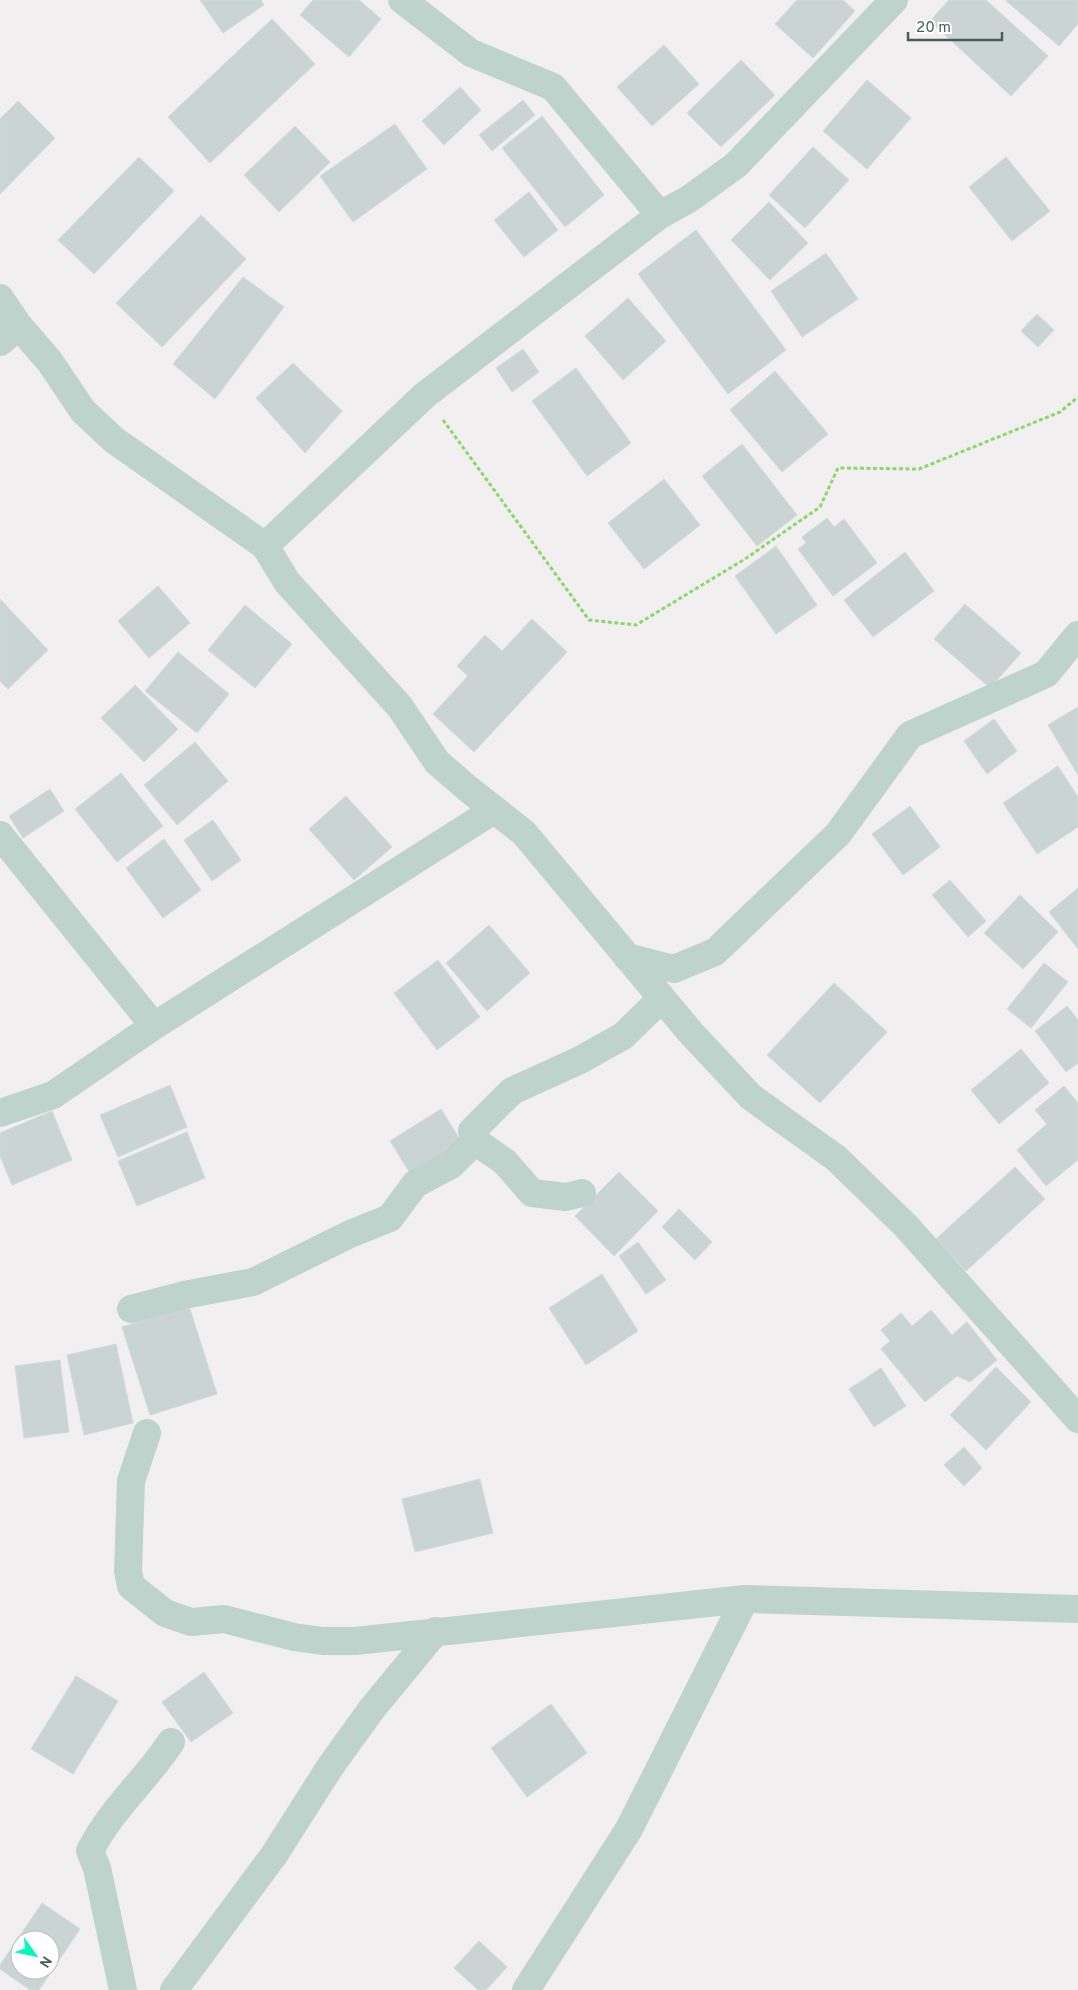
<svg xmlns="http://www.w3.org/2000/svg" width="1078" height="1990" viewBox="0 0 1078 1990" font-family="Overpass,sans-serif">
	<rect width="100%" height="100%" fill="#f2eff1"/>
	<path fill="#cad4d3" stroke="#d2dbdb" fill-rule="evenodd" d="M200 0H261L264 5 223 33Z
		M313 0H359L381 19 349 57 300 15Z
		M797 0H843L855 11 813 58 775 24Z
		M949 0H986L1048 56 1011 96 930 21Z
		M1005 0H1078V24L1059 46Z
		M272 19 315 64 210 163 168 117Z
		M664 45 699 84 652 126 617 87Z
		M741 60 775 95 721 147 687 113Z
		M867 80 911 118 867 169 823 131Z
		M460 87 481 110 444 145 422 121Z
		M523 100 535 115 492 151 479 135Z
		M18 101 55 138 0 194V119Z
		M542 116 604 195 565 227 502 148Z
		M395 124 427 169 353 222 320 176Z
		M295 126 330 162 279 212 244 175Z
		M813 147 849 180 805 228 769 195Z
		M139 157 174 191 94 274 58 240Z
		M1006 157 1050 211 1012 241 969 187Z
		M529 192 558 230 524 257 494 220Z
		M769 202 808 243 770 280 731 240Z
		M201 215 246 259 162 347 116 303Z
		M696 230 786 350 728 394 638 274Z
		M826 253 858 299 802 337 771 291Z
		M243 277 284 307 215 399 173 364Z
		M628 298 666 341 623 380 585 336Z
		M1037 314 1054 330 1038 347 1021 331Z
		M523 349 539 372 512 392 496 368Z
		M293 363 342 411 305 453 256 398Z
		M576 368 631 443 587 476 532 401Z
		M775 371 828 434 782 472 730 410Z
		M742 444 797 515 757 546 702 476Z
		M664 479 700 525 644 569 608 523Z
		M827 518 834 527 844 519 877 563 833 596 798 549 806 543 802 537Z
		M776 546 817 605 776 634 735 576Z
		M905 552 934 591 873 637 844 600Z
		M158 586 190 623 149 658 118 621Z
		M0 599 48 650 8 689 0 681Z
		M965 604 1021 653 990 688 934 639Z
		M245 605 292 644 255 688 208 650Z
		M532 619 567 652 474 752 433 714 468 676 457 666 485 635 502 651Z
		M178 652 229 694 197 733 145 691Z
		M135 685 178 729 144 762 101 718Z
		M1078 707V775L1048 725Z
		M994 719 1017 751 987 774 964 741Z
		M195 742 228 781 177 825 144 785Z
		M1058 766 1078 797V827L1037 854 1003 803Z
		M121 773 163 826 117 862 75 809Z
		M50 789 64 811 23 838 9 816Z
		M346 796 392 847 354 880 309 829Z
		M910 806 940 847 903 875 872 834Z
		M213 820 241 860 212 881 184 840Z
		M164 839 201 890 163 918 126 868Z
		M950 880 986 921 968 937 932 895Z
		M1078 888V949L1049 912Z
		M1020 895 1058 932 1023 969 984 933Z
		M489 925 530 973 487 1011 446 963Z
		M438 960 480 1017 437 1050 394 993Z
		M1044 963 1068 982 1031 1028 1007 1009Z
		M834 983 887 1032 820 1103 767 1055Z
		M1067 1006 1078 1020V1063L1066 1072 1035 1031Z
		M1021 1049 1049 1083 999 1124 971 1090Z
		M170 1085 187 1127 118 1157 100 1115Z
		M1064 1086 1078 1103V1160L1046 1186 1017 1150 1047 1124 1035 1110Z
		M441 1109 464 1146 413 1178 390 1141Z
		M52 1111 72 1160 12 1185 0 1156V1133Z
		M187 1132 205 1178 137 1206 118 1161Z
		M1015 1167 1045 1199 966 1271 936 1239Z
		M619 1172 658 1211 614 1256 575 1216Z
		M679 1209 712 1242 695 1260 662 1227Z
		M638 1242 666 1280 646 1294 619 1256Z
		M602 1274 638 1331 586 1365 549 1308Z
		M189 1306 217 1394 150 1415 122 1327Z
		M931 1310 952 1335 967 1322 997 1360 970 1382 957 1376 925 1402 881 1349 890 1341 881 1330 901 1313 912 1326Z
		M116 1344 133 1423 84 1435 67 1355Z
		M60 1360 69 1432 24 1438 15 1366Z
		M996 1367 1031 1402 986 1450 950 1415Z
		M881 1368 906 1406 874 1427 849 1389Z
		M964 1447 982 1468 964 1486 944 1465Z
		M480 1479 493 1533 415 1552 402 1499Z
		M204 1672 233 1713 191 1742 162 1702Z
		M76 1676 118 1701 73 1774 31 1749Z
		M551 1704 587 1753 527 1797 491 1748Z
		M42 1903 80 1929 39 1990H30L0 1969V1965ZM20 1940H50V1970H20Z
		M479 1941 507 1967 486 1990H478L454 1968Z"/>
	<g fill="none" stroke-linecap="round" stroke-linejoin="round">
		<path stroke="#8cd76c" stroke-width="3" stroke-dasharray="4 2.5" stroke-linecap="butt" d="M443 420 589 620 636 625 745 559 820 507 838 468 919 469 1060 412 1078 397"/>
		<path stroke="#bed3cc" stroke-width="28" d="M402 0 471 53 553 87 660 215
			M0 298 19 326 50 362 83 411 114 440 265 546 287 582 400 707 437 762 467 788 524 833 691 1033 751 1097 836 1158 906 1226 1078 1419
			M0 342 19 326
			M265 546 425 395 660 215 689 199 736 165 894 0
			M0 835 154 1026
			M627 957 674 969 715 952 838 834 910 735 1046 674 1078 635
			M0 1113 53 1095 154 1026 494 810
			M475 1141 505 1162 532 1193 566 1197 582 1193
			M131 1309 184 1295 253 1282 350 1234 390 1218 415 1184 451 1165 475 1141 472 1131 512 1091 580 1060 623 1036 662 998
			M147 1433 131 1481 128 1571 131 1586 165 1613 191 1622 224 1619 294 1637 323 1641H355L745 1599 629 1829 526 1990
			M745 1599 1078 1609
			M123 1990 97 1868 90 1851C111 1809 146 1780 171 1742
			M174 1990 274 1855 330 1767 371 1710 436 1631"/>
	</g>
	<g transform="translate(35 1955) rotate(123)"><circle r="24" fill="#ffffff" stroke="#b5bfbb"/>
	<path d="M0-4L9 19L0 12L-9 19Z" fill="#03f7bb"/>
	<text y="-8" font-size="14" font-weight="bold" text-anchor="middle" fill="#455f56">N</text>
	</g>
	<path d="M908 32v8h94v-8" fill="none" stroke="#455f56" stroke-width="2.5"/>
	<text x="916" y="32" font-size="15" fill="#455f56" stroke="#ffffff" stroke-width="4" paint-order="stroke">20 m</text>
</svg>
